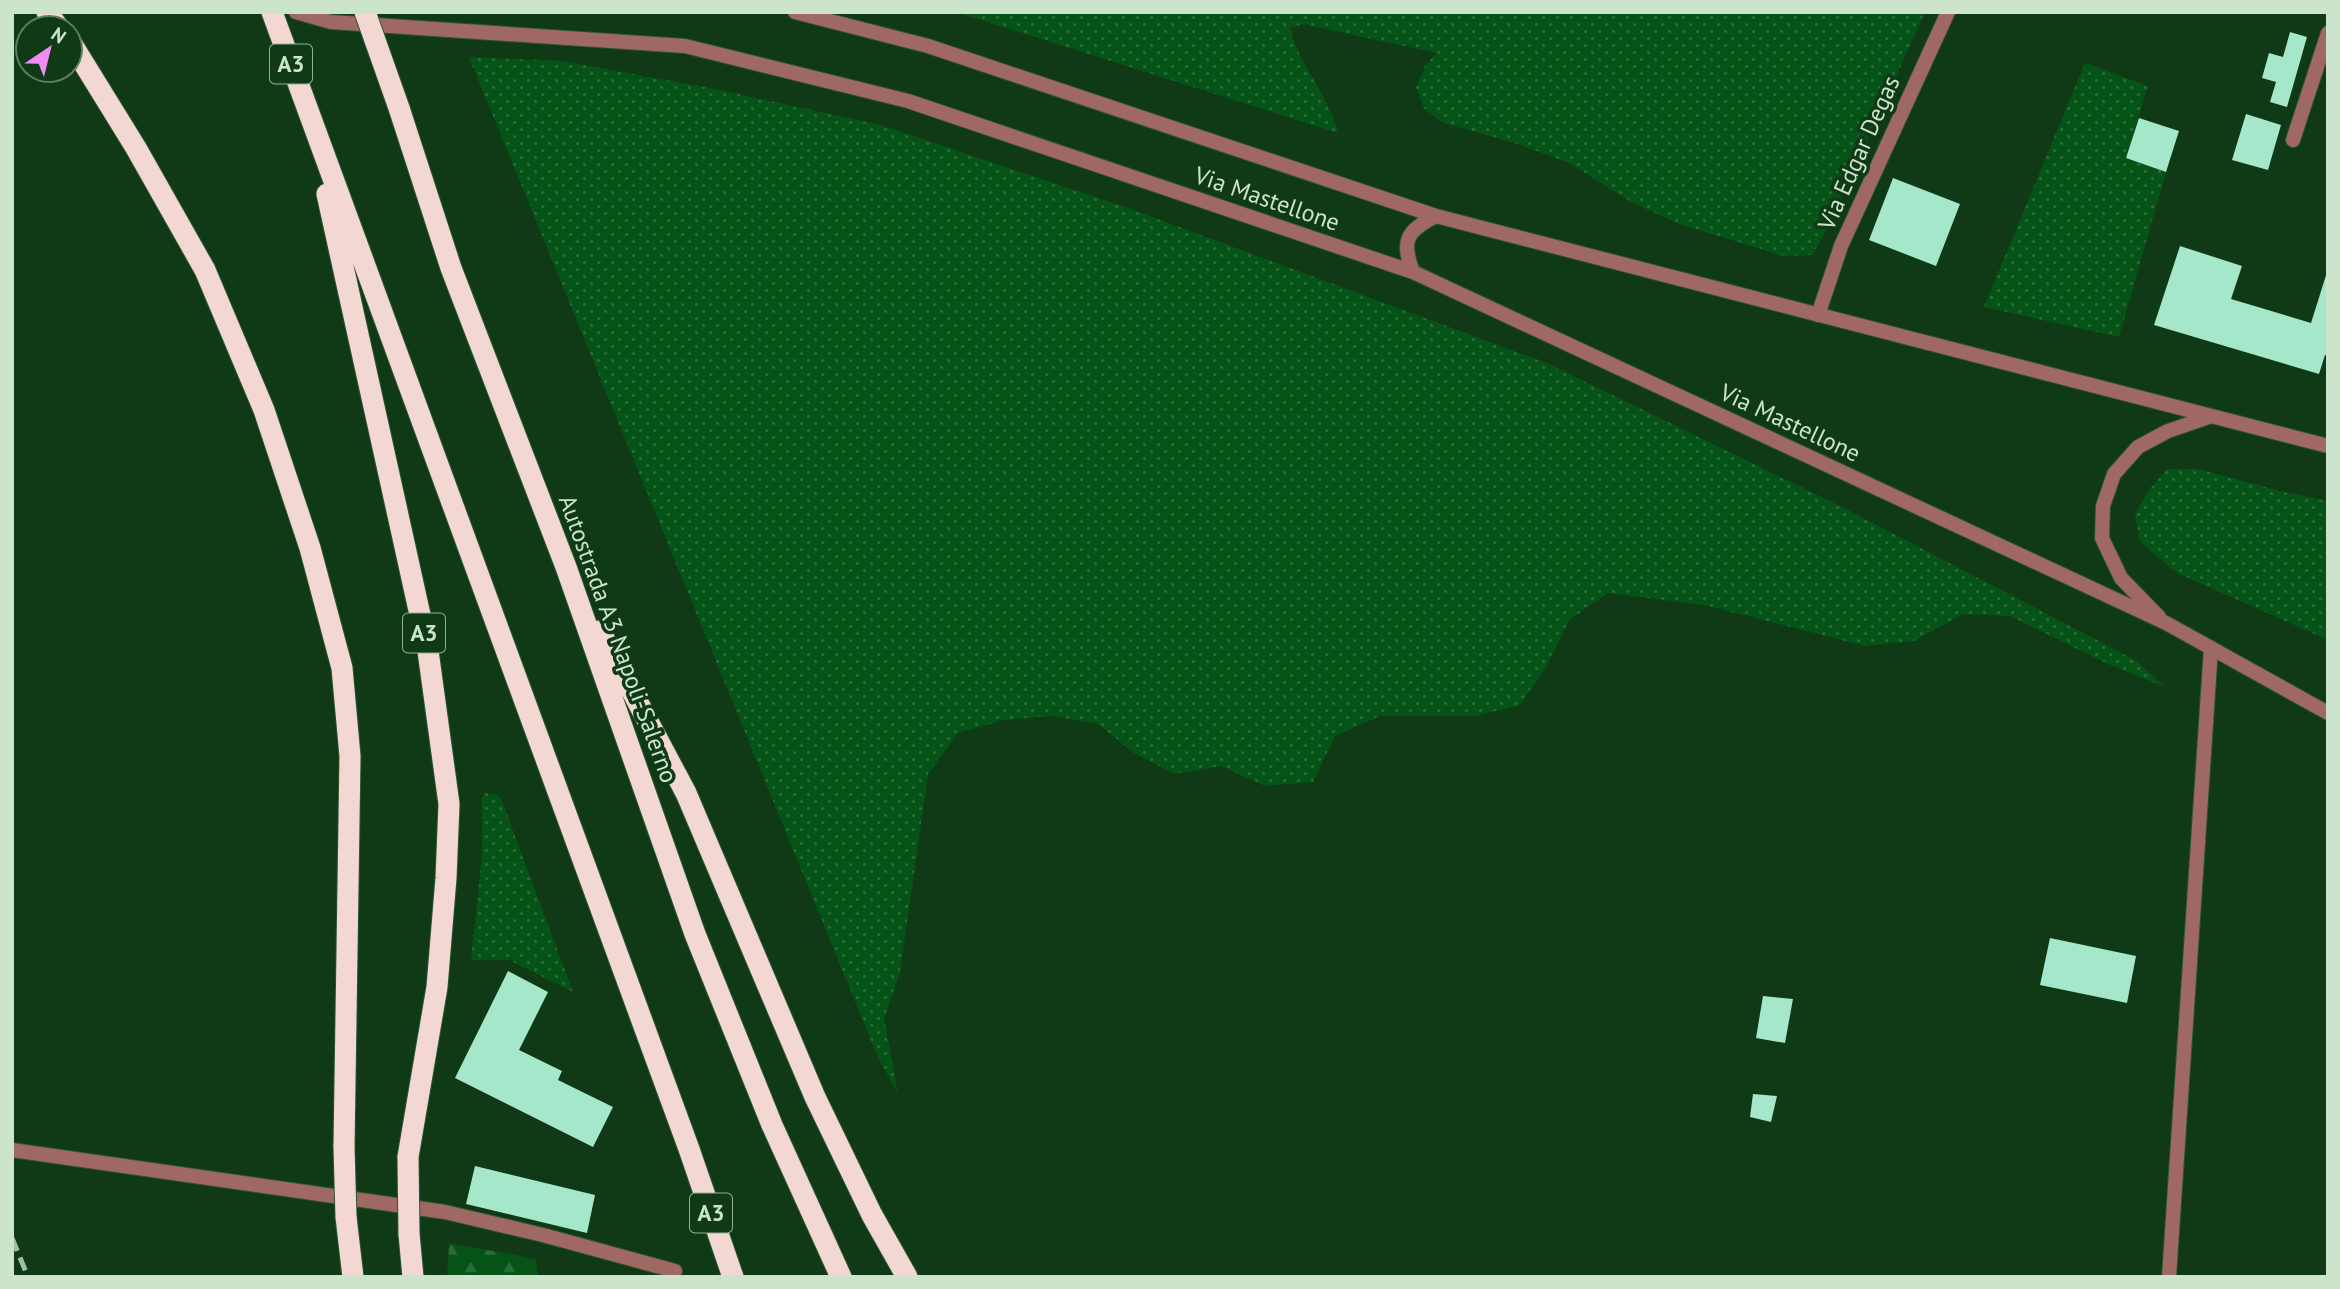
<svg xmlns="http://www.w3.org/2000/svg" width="2340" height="1289" viewBox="0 0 2340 1289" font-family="'PT Sans',sans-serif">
	<defs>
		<pattern id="grass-dots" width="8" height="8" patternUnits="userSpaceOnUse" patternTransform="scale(1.75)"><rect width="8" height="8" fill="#065317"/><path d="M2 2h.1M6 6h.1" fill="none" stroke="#296c38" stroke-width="1.8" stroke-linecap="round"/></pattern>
		<pattern id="forest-firs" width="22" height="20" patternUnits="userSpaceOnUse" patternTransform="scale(1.75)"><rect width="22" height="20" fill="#065317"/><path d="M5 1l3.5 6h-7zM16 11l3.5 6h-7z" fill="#296c38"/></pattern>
	</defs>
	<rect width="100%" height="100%" fill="#0f3a15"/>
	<path fill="url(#grass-dots)" d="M956 12H1925L1824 235 1812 255 1784 256 1679 224 1631 202 1569 163 1515 143 1443 123 1424 108 1416 87 1426 64 1437 53 1303 24 1290 28C1299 66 1329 95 1338 133Z
		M469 57 562 61 715 89 881 125 1128 208 1549 364 1848 510 2135 660 2165 687 2108 664 2010 616 1963 614 1914 641 1865 646 1704 605 1608 593 1569 620 1546 667 1519 706 1474 716H1380L1335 736 1313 782 1265 786 1221 766 1174 774 1134 753 1098 724 1052 716 1004 720 958 733 928 774 900 972 884 1019 898 1094 877 1055Z
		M2085 63 2148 86 2126 158 2166 172 2119 337 1984 307Z
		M2167 469H2198L2284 492 2328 501V640L2177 573 2140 542 2135 514 2149 490Z
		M485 793 498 795 502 801 573 992 509 960H471L482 855V798Z"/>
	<path fill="url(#forest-firs)" d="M449 1243 536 1259 538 1277H447Z"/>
	<path fill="#a4e7ca" d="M2290 32 2307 37 2287 107 2270 102 2276 82 2262 78 2269 53 2283 57Z
		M2246 114 2281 125 2268 170 2232 160Z
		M2139 118 2179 131 2166 172 2126 158Z
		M1893 178 1960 204 1936 266 1869 240Z
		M2180 246 2242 266 2231 299 2311 323 2328 269V356L2325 355 2319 374 2154 325Z
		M2050 938 2136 956 2127 1003 2040 985Z
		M508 971 548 992 519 1050 562 1071 558 1080 613 1107 593 1147 455 1078Z
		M1763 996 1793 999 1785 1043 1756 1038Z
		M1753 1094 1777 1096 1771 1122 1750 1117Z
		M475 1166 595 1195 587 1233 466 1204Z"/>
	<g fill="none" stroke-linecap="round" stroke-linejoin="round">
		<g stroke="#2d5532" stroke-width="16">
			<path id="service" d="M2293 140 2328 33
				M12 1150 445 1212 543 1235 675 1271
				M2169 1277 2211 648"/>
		</g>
		<g stroke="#2d5532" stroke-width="16">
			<path id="minor" d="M1818 315 1841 246 1948 12"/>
		</g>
		<g stroke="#2d5532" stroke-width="16">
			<path id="tertiary" d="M296 12 331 22 685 46 908 101 1413 272 2166 623 2328 713
				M795 12 928 46 1436 216 2328 446
				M1413 272C1401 241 1406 231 1436 216
				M2159 617 2121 578 2102 538 2103 506 2114 474 2138 447 2168 431 2209 417"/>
		</g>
		<g stroke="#2d5532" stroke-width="23">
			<path id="motorway" d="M47 12 59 28
				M272 12 689 1149 733 1277
				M70 41 136 148 205 270 264 410 310 548 342 668 350 756 344 1147
				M399 108 451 268 566 567 695 934 772 1125 841 1277
				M327 194 428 651 449 804 446 878 437 987 408 1157
				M600 631 686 793 815 1097 872 1215 907 1277
				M346 1217 353 1277
				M409 1234 413 1277"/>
		</g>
		<use href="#service" stroke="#a06863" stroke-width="14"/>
		<use href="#minor" stroke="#a06863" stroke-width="14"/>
		<use href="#tertiary" stroke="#a06863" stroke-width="14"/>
		<use href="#motorway" stroke="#f3d7d3" stroke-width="21"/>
		<path stroke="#a2bda3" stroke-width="5" stroke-dasharray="14 7" stroke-linecap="butt" d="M12 1238 28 1277"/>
		<g stroke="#2d5532" stroke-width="23" stroke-linecap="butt">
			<path id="motorway-bridge" d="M365 12 399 108
				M344 1147 346 1217
				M408 1157 409 1234"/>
		</g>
		<use href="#motorway-bridge" stroke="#f3d7d3" stroke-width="21"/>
	</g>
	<g text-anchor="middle" stroke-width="7" stroke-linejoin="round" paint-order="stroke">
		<g fill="#0f3a15" stroke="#93b095" stroke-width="2">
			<rect x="270" y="44.5" width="42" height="39" rx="5"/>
			<rect x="403" y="613.5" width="42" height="39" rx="5"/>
			<rect x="690" y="1193.5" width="42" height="39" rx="5"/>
		</g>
		<g font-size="23" font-weight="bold" fill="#cce3cc">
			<text x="291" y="72">A3</text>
			<text x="424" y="641">A3</text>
			<text x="711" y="1221">A3</text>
		</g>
		<g font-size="24" fill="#cce3cc" stroke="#0f3a15">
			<text transform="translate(1859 153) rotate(-66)" y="8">Via Edgar Degas</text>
			<text transform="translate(1267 199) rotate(19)" y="8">Via Mastellone</text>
			<text transform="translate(1790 423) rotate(25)" y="8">Via Mastellone</text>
			<text transform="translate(618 639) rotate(70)" y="8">Autostrada A3 Napoli-Salerno</text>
		</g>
	</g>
	<rect width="2340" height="1289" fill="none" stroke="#cce3cc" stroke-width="28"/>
	<g transform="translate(49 49) rotate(35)"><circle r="33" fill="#0f3a15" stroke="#5b7e5e" stroke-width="2"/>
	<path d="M0-5L12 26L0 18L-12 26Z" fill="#f18bf5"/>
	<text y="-10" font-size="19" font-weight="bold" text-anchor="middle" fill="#cce3cc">N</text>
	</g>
</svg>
